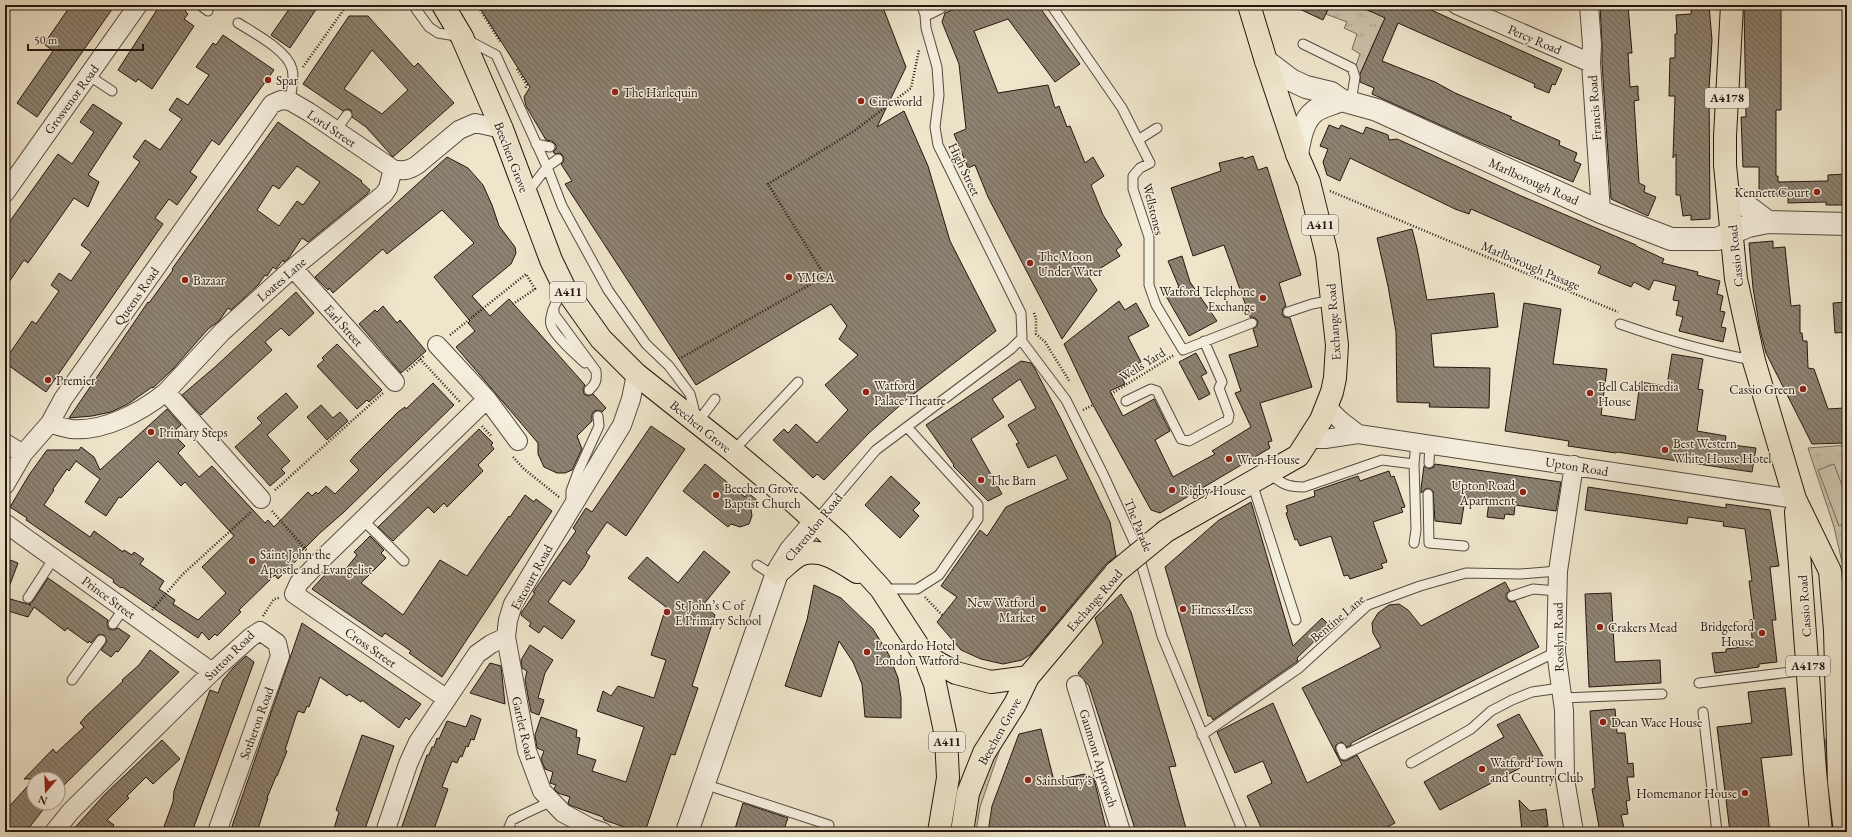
<svg xmlns="http://www.w3.org/2000/svg" width="1852" height="837" viewBox="0 0 1852 837" font-family="'EB Garamond',serif">
	<defs>
		<pattern id="grass-tufts" width="24" height="20" patternUnits="userSpaceOnUse"><rect width="24" height="20" fill="#ccc2ab"/><path d="M3 7l-1-3M5 7V3M7 7l1-3M15 17l-1-3M17 17v-4M19 17l1-3" fill="none" stroke="#afa692"/></pattern>
		<pattern id="building-back-hatch" width="6" height="6" patternUnits="userSpaceOnUse"><rect width="6" height="6" fill="#8d8271"/><path d="M-1 5l2 2M0 0l6 6M5-1l2 2" fill="none" stroke="#73695b"/></pattern>
	</defs>
	<rect width="100%" height="100%" fill="#eee5cb"/>
	<filter id="stains"><feTurbulence type="fractalNoise" baseFrequency=".005" numOctaves="4"/><feColorMatrix values="0 0 0 0 .2 0 0 0 0 .09 0 0 0 0 .02 0 0 0 .5 -.17"/></filter>
	<radialGradient id="worn" r=".72"><stop offset=".6" stop-color="#630" stop-opacity="0"/><stop offset="1" stop-color="#630" stop-opacity=".3"/></radialGradient>
	<path fill="url(#grass-tufts)" stroke="#786c5d" d="M1330 5H1365V9L1371 12 1373 8 1401 16 1395 30 1382 24 1357 81 1356 65 1360 54 1352 49 1357 34 1344 28 1347 22 1326 14Z
		M1847 445V584L1834 527 1808 448Z
		M1823 737 1825 739 1831 789 1840 832H1829Z
		M1002 743 980 807 976 832H971C977 798 980 771 1002 743Z"/>
	<path fill="#ccc2ab" stroke="#786c5d" d="M1834 464 1847 499V523L1839 526 1818 470Z"/>
	<path fill="url(#building-back-hatch)" stroke="#24170f" fill-rule="evenodd" d="M71 5H115L37 117 17 103 53 51 44 44Z
		M160 5H189L185 11 188 14 184 19 194 26 152 89 138 79 136 82 118 70Z
		M292 5H319L290 48 271 35Z
		M478 5H882L906 67 877 127 904 111 928 166 950 241 996 331 906 400 869 433 824 480 817 474 813 478 773 440 784 429 788 433 796 424 817 443 848 410 825 385 858 355 839 339 847 326 831 304 696 385 565 184 572 181 561 164 564 161 563 156 560 153 555 154 553 152 556 149V145L552 141 546 140 526 106 524 97 530 87Z
		M964 5H1038L1080 64 1055 82 1008 19 974 31 998 93 1048 85 1055 108 1059 106 1067 127 1070 126 1085 163 1093 157 1104 176 1091 185 1103 215 1122 245 1116 250 1120 256 1088 276 1097 290 1062 339 988 197 975 165 968 168 954 134 966 129 959 64 942 22 945 13Z
		M1291 5H1330L1323 20Z
		M1357 5H1420L1562 69 1555 85 1552 84 1549 93 1534 87 1535 84 1398 23 1382 61 1435 82 1455 93 1512 117 1510 119 1560 141 1559 145 1577 153 1574 161 1581 164 1573 182 1469 138 1372 94 1374 88 1360 82V74L1385 18Z
		M1600 5H1628L1632 53H1628L1630 87 1638 86V94L1639 100 1634 101 1639 183 1645 186 1644 192 1656 197 1648 216 1611 199 1602 63V44Z
		M1692 5H1709L1712 40 1709 90 1710 219 1691 220V215L1683 216 1680 195H1676V154L1673 158 1675 96H1669L1670 58H1675V34H1677L1676 15 1691 14Z
		M1744 5H1781V110H1776V176H1778V182L1828 181V175L1847 174V205H1826V202L1788 203V196H1759V167H1743L1741 117H1746Z
		M349 16H368L414 67 418 63 454 103 393 157 366 127 352 117 351 110 347 109 343 111 303 84ZM372 50 408 90 382 114 344 89Z
		M223 35 274 70 219 145 212 140 190 172 197 177 177 205 169 199 155 218 163 224 46 392 5 363V360L32 321 36 324 59 291 51 285 59 273 71 281 91 252 81 245 140 162 133 157 145 140 160 150 182 119 169 110 177 98 188 105 209 75 196 67 213 43 216 45Z
		M93 104 122 123 88 175 99 182 88 207 74 198 28 263 24 260 5 288V228L58 154 72 164 94 132 80 122Z
		M278 122 362 181 361 182 370 190 367 194 308 242 302 238 288 259 284 262 283 260 276 269 273 267 267 276 265 275 258 285 231 310 228 308 219 321 208 329 173 369 153 388 152 387 128 404 111 412 92 416 69 418 148 302 149 303 173 270 172 269 182 255ZM297 166 320 182 303 205 297 201 279 226 257 210 273 185 279 189Z
		M1329 125 1339 129 1341 125 1363 134 1366 127 1383 133 1388 135 1389 140 1397 139 1415 147 1519 195 1636 245V246L1664 259 1662 263 1698 272 1697 275 1720 281 1717 294 1723 296 1720 311 1725 312 1721 327 1726 328 1723 342 1679 331 1683 317 1676 315 1679 301 1673 300 1676 286 1654 280 1649 290 1634 282 1631 287 1598 273 1601 266 1471 209 1469 214 1455 209 1350 158 1340 181 1327 175 1323 162 1328 149 1320 146Z
		M1253 156 1258 170 1267 167 1301 275 1279 283 1286 306 1283 308 1282 314 1284 317 1290 318 1312 387 1260 403 1272 441 1268 442 1270 448 1160 513 1151 510 1093 405 1064 344 1119 301 1125 310 1136 303 1149 326 1128 337 1141 362 1119 372 1125 384 1110 391 1123 416 1154 399 1170 431 1155 440 1173 477 1215 454 1212 451 1251 427 1235 393 1241 391 1229 355 1258 346 1253 329 1257 326 1258 321 1255 318 1250 317 1224 245 1193 256 1171 188 1221 171 1219 163 1243 157 1244 159Z
		M447 157 468 168 483 185 492 205 499 226 515 247 516 253 511 264 472 296 490 316 509 299 585 385 583 389 584 394 588 396 593 394 606 408 602 412 598 410 594 411 592 414V421L577 436 582 449 572 470 565 473H557L544 467 538 454V443L456 347 475 331 468 323 470 321 434 277 474 243 442 210 387 254 383 249 333 293 329 288 328 290 315 277Z
		M1412 229 1417 248 1427 300 1494 293 1498 327 1431 334 1434 367 1490 368 1489 408 1429 407 1430 403 1397 402 1396 332 1388 286 1377 238Z
		M1773 241V248L1785 247 1791 306 1800 305V333H1802L1803 341H1807L1808 368 1814 369 1828 409 1844 408 1846 443 1812 444 1766 353 1760 330 1753 288 1749 243Z
		M1182 256 1190 282 1217 321 1189 336 1166 296 1179 287 1168 261Z
		M296 292 314 313 289 336 281 328 265 342 272 350 201 415 182 395 215 367Z
		M1847 302V332L1835 333 1833 303Z
		M1524 303 1561 309 1553 364 1607 369 1601 415 1635 420 1640 382 1667 386 1672 354 1703 359 1698 389 1703 390 1697 431 1726 436 1725 444 1756 448 1752 472 1617 452 1616 453 1568 446 1569 441 1505 431Z
		M383 306 397 323 400 320 426 351 401 373 359 324 375 310 377 312Z
		M337 344 382 390 369 402 367 400 357 409 317 366 324 360 322 358Z
		M1196 353 1207 373 1201 376 1210 394 1199 400 1179 362Z
		M1021 361 1031 363 1034 367 1062 421 1110 522 1116 556 1106 564 1031 654 1022 660 1003 664 981 659 961 650 937 622 957 597 941 586 980 530 987 536 1006 507 1068 479 1056 455 1028 468 1016 444 1019 443 1008 425 1036 408 1020 379 992 399 1004 417 971 439 1002 494 988 501 953 466 954 465 926 425Z
		M433 383 454 405 344 512 320 533 300 553 302 555 278 579 275 575 239 610 241 612 217 636 215 634 209 640 202 632 198 638 122 587 121 588 113 582 114 580 26 520 27 518 10 507 29 475 47 450H79L81 447 94 457 100 470 167 409 181 425 176 429 181 435 178 439 185 446 178 453 199 477 212 466 265 523 268 520 274 527 308 492 312 496 316 492 318 494 326 486 335 494 359 470 350 461 355 455 398 412 405 407 406 409ZM76 461 100 479 85 502 106 516 119 497 121 498 158 461 181 486 185 482 234 536 202 567 226 593 198 620 173 604 175 600 159 589 164 581 140 564 144 559 134 552 132 555 124 550 123 552 94 531 90 537 44 505 54 490 53 489 67 469 69 471Z
		M286 393 298 407 267 435 290 461 281 469 285 473 270 486 235 447 262 423 257 418Z
		M321 405 333 418 340 412 348 421 327 440 307 417Z
		M651 426 685 449 626 536 607 522 586 553 590 556 584 567 570 585 563 580 548 602 575 621 562 639 544 626 539 633 529 626 531 623 521 615V613L535 593 533 592 576 531 573 528 586 508 592 512Z
		M479 429 493 443 491 445 494 449 478 465 483 471 447 507 444 503 434 513 428 507 393 541 378 527Z
		M705 464 745 497 748 493 758 501 751 510 752 516 749 524 740 527 731 524 728 527 683 491Z
		M1435 464 1561 482 1556 511 1515 505 1514 515 1505 514 1504 519 1487 517 1489 502 1465 499 1461 524 1435 521 1433 491 1427 488 1421 493V488L1424 466 1429 469 1434 467Z
		M1389 471 1391 477 1394 476 1405 507 1401 508 1403 512 1373 522 1387 562 1381 564 1383 568 1350 579 1348 575 1344 576 1331 536 1300 546 1297 539 1295 540 1286 513 1288 512 1286 506 1315 496 1314 491 1358 476 1360 481Z
		M891 476 920 503 913 510 919 516 900 538 865 505Z
		M1588 487 1726 508V504L1770 510 1779 566 1770 567 1776 620H1772L1777 662 1759 664V667L1715 673 1712 653 1726 652V649L1753 646 1750 620 1754 619 1749 581H1752L1745 529 1723 526 1724 522 1688 517 1687 524 1585 510Z
		M525 495 534 502 536 499 552 511 442 677 409 653 411 651 385 633 382 637 312 589 331 568 341 575 357 555 354 552 370 536 384 550 381 553 386 558 361 583 403 615 440 560 467 576 509 516 510 517Z
		M1251 502 1293 646 1322 618 1330 626 1297 658 1298 661 1213 720 1211 716H1208L1165 567 1219 520Z
		M704 551 730 572 703 605 715 615 692 686 698 688 675 755 671 754 646 829 639 832 604 820 603 817 569 805 568 803 570 797 558 793 554 789 556 785 550 783 553 772 545 769 541 759 544 751 537 748 535 735 541 717 577 730 576 737 580 738 577 754 596 760 592 771 626 782 644 727 597 711 603 691 611 696 618 686 654 698 666 660 651 655 666 607 628 578 647 557 678 583Z
		M5 558 18 563 6 595H5Z
		M48 578 108 620 107 624 109 629 113 630 118 628 130 636 118 652 116 651 111 657 101 650 107 641 104 635H98L91 643 89 641 88 643 67 628 65 631 34 607 28 617 5 610 7 598 31 605 29 604 33 601Z
		M1505 582 1510 591 1506 594V598L1510 602 1515 601 1539 647 1351 743V745L1347 747 1342 742 1336 745 1335 750 1341 760 1346 761 1357 755 1395 823 1378 832H1263L1247 796 1272 783 1263 761 1235 773 1217 732 1273 703 1307 783 1342 765 1302 688 1381 647 1373 633 1372 623 1378 613 1389 605 1399 604 1408 610 1421 626Z
		M814 585 841 598 873 629 889 655 898 678 901 698V718L865 717 862 684 853 662 839 641 821 697 785 686 807 620Z
		M1611 593 1615 662 1660 660 1661 683 1589 687 1585 594Z
		M1121 594 1131 612 1176 766 1169 767 1187 832H1136L1089 686 1078 673 1103 643 1095 618Z
		M302 623 421 704 409 720 406 717 399 728 362 700 361 702 349 694 347 696 320 677 309 707 307 706 304 713 298 711 296 716 285 750 287 751 277 776H276L267 798H268L257 832H230Z
		M530 645 553 660 545 673 538 698 544 700 539 715 531 712 525 680 527 671 522 668 521 660Z
		M150 650 179 672 58 791V779H34V803H48L26 832H5V817L9 811 7 809 34 779H24L53 749 56 753 84 727 80 723 86 716 123 681 122 680 139 665Z
		M246 656 254 662 192 832H162L173 802 174 791 210 690 218 693 223 680 233 668Z
		M490 663 501 666 505 704 470 693Z
		M1785 688 1792 755 1761 758 1770 832H1730L1717 727 1752 723 1748 692Z
		M1615 709 1617 733H1625L1628 764 1633 763 1634 777H1627L1630 800 1626 801 1628 814 1621 815 1625 832H1600L1592 789 1595 788 1590 711Z
		M1519 714 1543 756 1440 810 1424 782 1504 737 1497 725Z
		M471 715 481 719 474 740 471 739 468 747 466 746 462 757 460 756 457 763 452 761 442 787 448 789 433 832H400L427 755H429L432 747H434L437 738 439 739 447 721 466 727Z
		M1041 729 1054 781 1084 774 1094 779 1107 832H988L992 806 1019 734Z
		M362 735 394 746 364 832H333L339 812 336 810Z
		M162 740 180 759 153 784 146 777 127 796 129 798 107 820 114 825 109 832H71L105 794Z
		M1519 800 1530 811 1546 809 1548 826 1542 827 1543 832H1522Z
		M743 803 788 818 783 832H734Z"/>
	<g fill="none" stroke-linecap="round" stroke-linejoin="round">
		<g stroke="#564a3e" stroke-width="11">
			<path id="service" d="M200 5 208 11
				M413 5 429 27 438 33 462 37 496 55 547 167 562 206 608 290 646 344 669 366 690 394 696 417
				M1051 5 1122 108 1150 163 1140 168 1133 176V189L1149 237V285L1156 305 1183 350 1252 323
				M238 23C254 33 288 51 292 69 295 79 291 91 290 101
				M1303 44 1352 68 1355 77 1351 102
				M88 75 112 91
				M336 130 347 115
				M1138 140 1157 128
				M536 144 550 147
				M527 193 547 167 558 159
				M564 287 554 307V314L596 371C597 380 596 384 589 390
				M553 309C552 314 549 320 551 325 554 335 577 356 585 363
				M1288 312 1312 304 1333 300
				M1620 324C1666 340 1706 352 1753 360
				M1021 340 1066 400 1104 476 1136 546 1162 636 1243 832
				M1126 401 1151 389 1157 391 1181 439 1189 441 1228 420 1229 415 1219 388 1222 382 1204 341
				M697 423 715 399
				M733 451 798 382
				M1429 463 1430 444
				M1269 473C1282 484 1287 487 1304 487L1382 460 1414 464
				M1252 483 1296 620
				M1428 494 1429 543 1464 546
				M571 502V491L578 472 599 426 598 416
				M363 520 404 561
				M816 521 876 450 1011 349 1022 338 1021 313 938 145 935 127 939 95 937 67 926 28 925 15 928 10 927 9
				M1414 543 1416 530 1414 464 1416 442
				M757 565 776 577
				M883 589H917L939 575 978 519V505L907 427
				M1512 596 1533 589 1558 591
				M28 598 54 558
				M113 624 124 608
				M72 680 101 640
				M1699 683 1808 670
				M1562 698 1662 694
				M1703 712 1717 832
				M1202 735 1299 668 1368 605 1420 586 1466 573 1520 574 1558 571
				M1341 748 1344 755 1556 652
				M1411 763 1471 729 1491 711 1512 700 1532 692 1560 688
				M704 784 829 825
				M507 832 512 820 524 814 552 801"/>
		</g>
		<g stroke="#564a3e" stroke-width="20">
			<path id="minor" d="M1457 5 1591 63
				M1589 5 1592 45 1591 63 1601 212
				M928 10 938 5
				M5 193 138 5
				M293 268 395 382
				M437 345 487 399 518 441
				M166 392 261 499
				M1327 407 1341 421 1358 434
				M50 423C57 426 64 428 71 429 104 432 141 412 166 392L222 332 293 268 384 194 388 188 393 169
				M1308 439H1325L1358 434 1795 499
				M5 443 23 454
				M1574 465 1558 571 1556 652 1564 710 1565 779 1574 832
				M5 485 23 454 50 423 63 399 272 104 281 100 290 101 309 112 393 169C403 171 408 171 417 165L459 130 475 123 502 129
				M5 523 212 672
				M1076 685 1121 832
				M447 699 294 594 299 583 318 563 487 399
				M54 832 71 811 212 672 251 637 260 631 277 643 280 656 217 832
				M385 832 408 764 418 742 477 654 491 644 506 637
				M603 832 591 828 563 813 542 791 527 751 506 637 508 620 513 604 622 425 631 399 636 374"/>
		</g>
		<g stroke="#564a3e" stroke-width="24">
			<path id="tertiary" d="M1266 61 1291 80 1306 87 1331 93 1341 100 1377 110 1601 212 1671 239H1717L1748 226 1768 222 1847 224
				M1297 154C1300 139 1302 121 1315 111 1322 106 1333 104 1341 100
				M1728 192 1768 222
				M687 832 777 573 791 550 816 521"/>
		</g>
		<g stroke="#24170f" stroke-width="24">
			<path id="primary" d="M443 5 462 37 502 129 551 260 564 287 601 339 636 374 733 451 795 503 839 543 881 589 924 655 935 684 946 736 948 778 939 832
				M1732 5 1725 136V165L1736 279 1754 361 1795 499 1830 571 1835 630 1839 782 1845 832
				M1796 512 1815 771 1821 832
				M1166 531 1298 456 1321 420 1332 392 1335 378 1337 345 1327 255 1309 182 1297 154 1266 61 1249 5
				M777 573C785 567 793 557 802 554 823 548 841 562 857 572
				M924 655 956 673 991 682 1028 677
				M962 832 968 793 984 753 1015 704 1028 677 1116 572"/>
		</g>
		<path stroke="#24170f" stroke-width="2.5" stroke-dasharray="1 2" stroke-linecap="butt" d="M477 5 501 43
			M906 5 913 9
			M303 67 347 5
			M517 69 527 85 525 89
			M1330 191 1618 312
			M1034 313 1036 318V334L1045 342 1070 382
			M450 335 526 274 535 289 513 304
			M420 359 461 403
			M679 359 825 276 768 184 854 131 911 88 919 50
			M407 371 424 356
			M1111 394 1174 355
			M1083 410 1093 405
			M482 426 492 437
			M513 457 524 469 559 497
			M275 490 383 393
			M272 511 307 551
			M925 597 942 615
			M152 610 182 575 252 511
			M263 616 274 599 279 598"/>
		<use href="#service" stroke="#f4eedd" stroke-width="9"/>
		<use href="#minor" stroke="#f4eedd" stroke-width="18"/>
		<use href="#tertiary" stroke="#f4eedd" stroke-width="22"/>
		<use href="#primary" stroke="#eee5cb" stroke-width="22"/>
		<g stroke="#24170f" stroke-width="24" stroke-linecap="butt">
			<path id="primary-bridge" d="M1116 572 1166 531"/>
		</g>
		<use href="#primary-bridge" stroke="#eee5cb" stroke-width="22"/>
	</g>
	<g fill="#8f2418" stroke="#f4eedd" stroke-width="1.5">
		<circle cx="268" cy="80" r="4"/>
		<circle cx="615" cy="92" r="4"/>
		<circle cx="861" cy="101" r="4"/>
		<circle cx="1817" cy="192" r="4"/>
		<circle cx="1030" cy="263" r="4"/>
		<circle cx="789" cy="277" r="4"/>
		<circle cx="185" cy="280" r="4"/>
		<circle cx="1263" cy="298" r="4"/>
		<circle cx="48" cy="380" r="4"/>
		<circle cx="1803" cy="389" r="4"/>
		<circle cx="866" cy="392" r="4"/>
		<circle cx="1590" cy="393" r="4"/>
		<circle cx="151" cy="432" r="4"/>
		<circle cx="1665" cy="450" r="4"/>
		<circle cx="1229" cy="459" r="4"/>
		<circle cx="981" cy="480" r="4"/>
		<circle cx="1172" cy="490" r="4"/>
		<circle cx="1523" cy="492" r="4"/>
		<circle cx="716" cy="495" r="4"/>
		<circle cx="252" cy="561" r="4"/>
		<circle cx="1043" cy="609" r="4"/>
		<circle cx="1183" cy="609" r="4"/>
		<circle cx="667" cy="612" r="4"/>
		<circle cx="1600" cy="627" r="4"/>
		<circle cx="1762" cy="633" r="4"/>
		<circle cx="867" cy="652" r="4"/>
		<circle cx="1603" cy="722" r="4"/>
		<circle cx="1482" cy="769" r="4"/>
		<circle cx="1028" cy="780" r="4"/>
		<circle cx="1745" cy="793" r="4"/>
	</g>
	<g text-anchor="middle" stroke-width="3" stroke-linejoin="round" paint-order="stroke">
		<g fill="#f4eedd" stroke="#62584d" stroke-width="1">
			<rect x="1705" y="88" width="44" height="20" rx="3"/>
			<rect x="1302" y="215" width="36" height="20" rx="3"/>
			<rect x="550" y="282" width="36" height="20" rx="3"/>
			<rect x="1786" y="656" width="44" height="20" rx="3"/>
			<rect x="929" y="732" width="36" height="20" rx="3"/>
		</g>
		<g font-size="12" font-weight="bold" fill="#24170f">
			<text x="1727" y="102">A4178</text>
			<text x="1320" y="229">A411</text>
			<text x="568" y="296">A411</text>
			<text x="1808" y="670">A4178</text>
			<text x="947" y="746">A411</text>
		</g>
		<g font-size="13" fill="#24170f" stroke="#f4eedd">
			<text transform="translate(1535 39) rotate(23)" y="5">Percy Road</text>
			<text transform="translate(71 99) rotate(-54)" y="5">Grosvenor Road</text>
			<text transform="translate(1594 108) rotate(-94)" y="5">Francis Road</text>
			<text transform="translate(332 128) rotate(34)" y="5">Lord Street</text>
			<text transform="translate(512 157) rotate(69)" y="5">Beechen Grove</text>
			<text transform="translate(965 169) rotate(64)" y="5">High Street</text>
			<text transform="translate(1534 181) rotate(24)" y="5">Marlborough Road</text>
			<text transform="translate(1154 209) rotate(76)" y="5">Wellstones</text>
			<text transform="translate(1735 256) rotate(-96)" y="5">Cassio Road</text>
			<text transform="translate(1531 265) rotate(23)" y="5">Marlborough Passage</text>
			<text transform="translate(281 279) rotate(-41)" y="5">Loates Lane</text>
			<text transform="translate(136 296) rotate(-55)" y="5">Queens Road</text>
			<text transform="translate(1333 322) rotate(-94)" y="5">Exchange Road</text>
			<text transform="translate(344 325) rotate(48)" y="5">Earl Street</text>
			<text transform="translate(1142 364) rotate(-32)" y="5">Wells Yard</text>
			<text transform="translate(701 426) rotate(39)" y="5">Beechen Grove</text>
			<text transform="translate(1577 466) rotate(9)" y="5">Upton Road</text>
			<text transform="translate(1139 525) rotate(68)" y="5">The Parade</text>
			<text transform="translate(813 527) rotate(-51)" y="5">Clarendon Road</text>
			<text transform="translate(531 577) rotate(-61)" y="5">Estcourt Road</text>
			<text transform="translate(109 597) rotate(36)" y="5">Prince Street</text>
			<text transform="translate(1094 600) rotate(-49)" y="5">Exchange Road</text>
			<text transform="translate(1804 606) rotate(-94)" y="5">Cassio Road</text>
			<text transform="translate(1337 618) rotate(-40)" y="5">Bentine Lane</text>
			<text transform="translate(1558 637) rotate(-91)" y="5">Rosslyn Road</text>
			<text transform="translate(371 647) rotate(35)" y="5">Cross Street</text>
			<text transform="translate(229 655) rotate(-45)" y="5">Sutton Road</text>
			<text transform="translate(256 723) rotate(-70)" y="5">Sotheron Road</text>
			<text transform="translate(524 728) rotate(77)" y="5">Gartlet Road</text>
			<text transform="translate(999 731) rotate(-61)" y="5">Beechen Grove</text>
			<text transform="translate(1099 758) rotate(73)" y="5">Gaumont Approach</text>
		</g>
		<g font-size="13" fill="#24170f" stroke="#f4eedd" text-anchor="start">
			<text x="276" y="85">Spar</text>
			<text x="623" y="97">The Harlequin</text>
			<text x="869" y="106">Cineworld</text>
			<text x="1809" y="197" text-anchor="end">Kennett Court</text>
			<text x="1038" y="261">The Moon<tspan x="1038" dy="15">Under Water</tspan></text>
			<text x="797" y="282">YMCA</text>
			<text x="193" y="285">Bazaar</text>
			<text x="1255" y="296" text-anchor="end">Watford Telephone<tspan x="1255" dy="15">Exchange</tspan></text>
			<text x="56" y="385">Premier</text>
			<text x="874" y="390">Watford<tspan x="874" dy="15">Palace Theatre</tspan></text>
			<text x="1598" y="391">Bell Cablemedia<tspan x="1598" dy="15">House</tspan></text>
			<text x="1795" y="394" text-anchor="end">Cassio Green</text>
			<text x="159" y="437">Primary Steps</text>
			<text x="1673" y="448">Best Western<tspan x="1673" dy="15">White House Hotel</tspan></text>
			<text x="1237" y="464">Wren House</text>
			<text x="989" y="485">The Barn</text>
			<text x="1515" y="490" text-anchor="end">Upton Road<tspan x="1515" dy="15">Apartment</tspan></text>
			<text x="724" y="493">Beechen Grove<tspan x="724" dy="15">Baptist Church</tspan></text>
			<text x="1180" y="495">Rigby House</text>
			<text x="260" y="559">Saint John the<tspan x="260" dy="15">Apostle and Evangelist</tspan></text>
			<text x="1035" y="607" text-anchor="end">New Watford<tspan x="1035" dy="15">Market</tspan></text>
			<text x="675" y="610">St John’s C of<tspan x="675" dy="15">E Primary School</tspan></text>
			<text x="1191" y="614">Fitness4Less</text>
			<text x="1754" y="631" text-anchor="end">Bridgeford<tspan x="1754" dy="15">House</tspan></text>
			<text x="1608" y="632">Crakers Mead</text>
			<text x="875" y="650">Leonardo Hotel<tspan x="875" dy="15">London Watford</tspan></text>
			<text x="1611" y="727">Dean Wace House</text>
			<text x="1490" y="767">Watford Town<tspan x="1490" dy="15">and Country Club</tspan></text>
			<text x="1036" y="785">Sainsbury's</text>
			<text x="1737" y="798" text-anchor="end">Homemanor House</text>
		</g>
	</g>
	<rect width="1852" height="837" fill="none" stroke="#eee5cb" stroke-width="20"/>
	<rect x="6" y="6" width="1840" height="825" fill="none" stroke="#24170f" stroke-width="2"/>
	<rect x="10" y="10" width="1832" height="817" fill="none" stroke="#24170f"/>
	<g transform="translate(46 791) rotate(199)"><circle r="19" fill="#f4eedd" stroke="#a1988b"/>
	<path d="M0-3L7 15L0 10L-7 15Z" fill="#8f2418"/>
	<text y="-6" font-size="11" font-weight="bold" text-anchor="middle" fill="#24170f">N</text>
	</g>
	<path d="M28 44v6h115v-6" fill="none" stroke="#24170f" stroke-width="2"/>
	<text x="34" y="44" font-size="12" fill="#24170f" stroke="#f4eedd" stroke-width="3" paint-order="stroke">50 m</text>
	<rect width="100%" height="100%" filter="url(#stains)"/>
	<rect width="100%" height="100%" fill="url(#worn)"/>
</svg>
